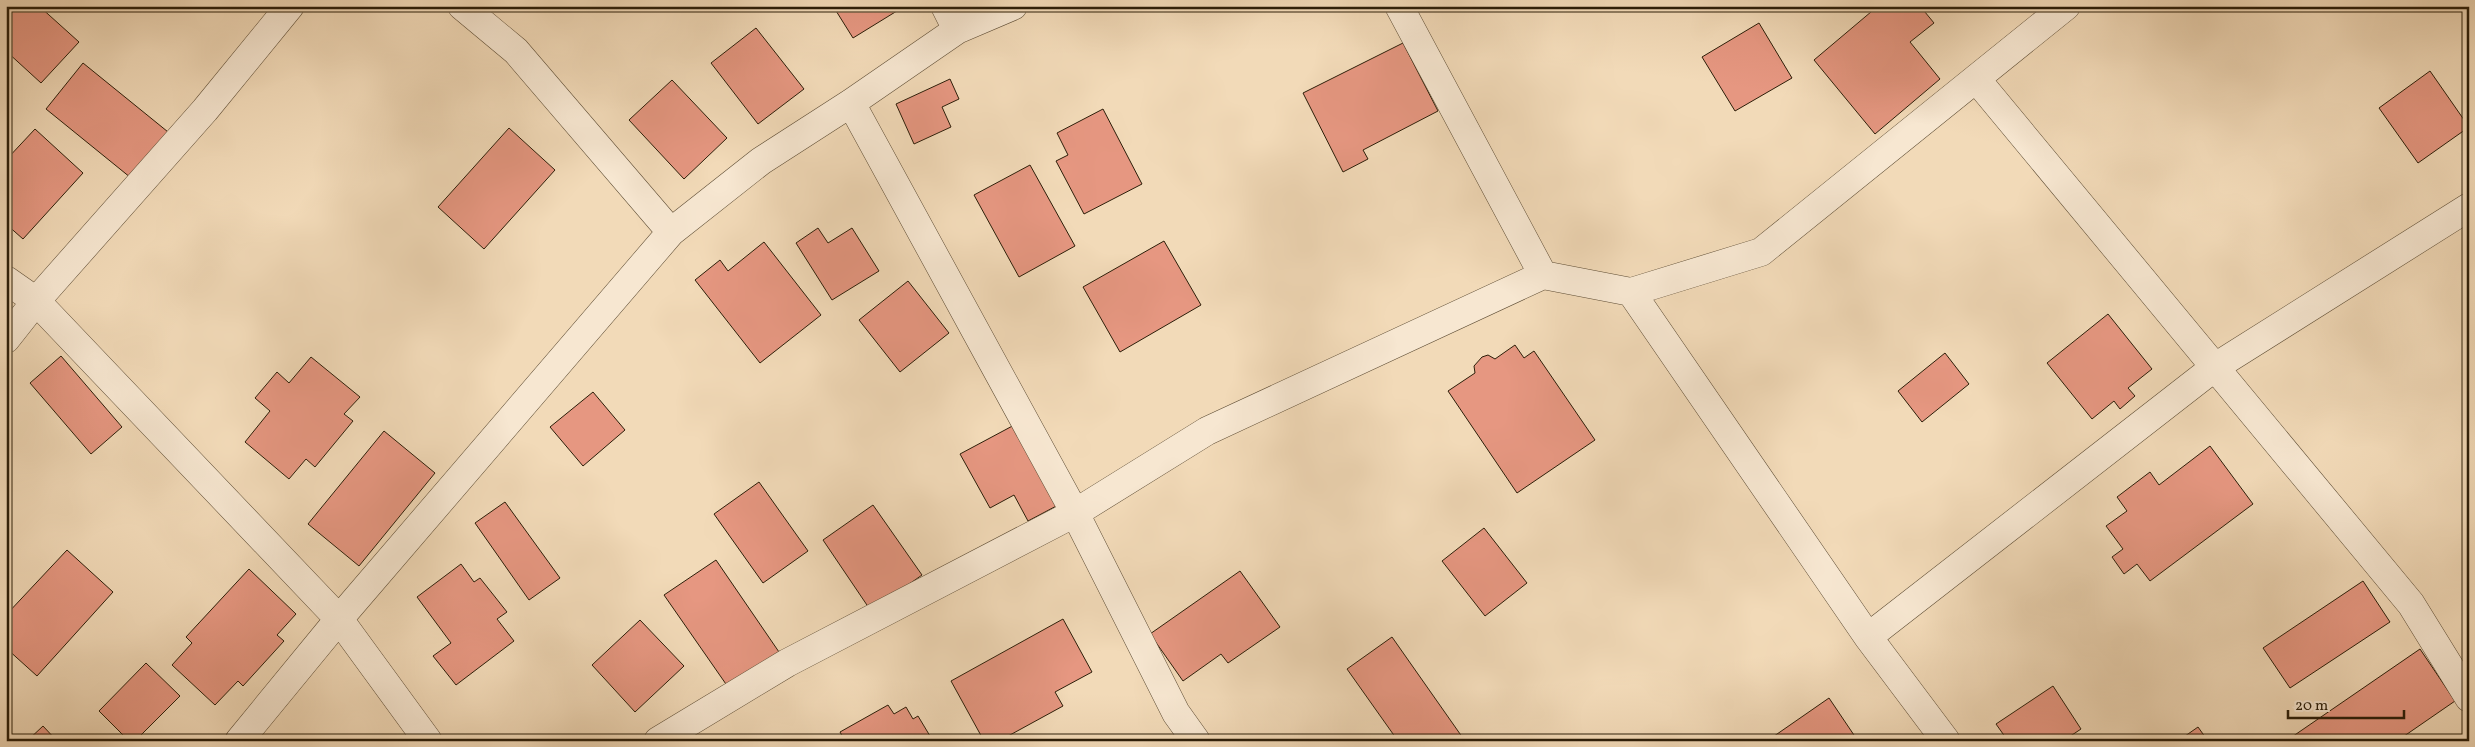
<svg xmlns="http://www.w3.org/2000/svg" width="2475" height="747" viewBox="0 0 2475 747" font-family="Vollkorn,serif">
	<rect width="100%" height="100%" fill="#f2dab8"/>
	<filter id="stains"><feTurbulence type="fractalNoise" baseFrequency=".004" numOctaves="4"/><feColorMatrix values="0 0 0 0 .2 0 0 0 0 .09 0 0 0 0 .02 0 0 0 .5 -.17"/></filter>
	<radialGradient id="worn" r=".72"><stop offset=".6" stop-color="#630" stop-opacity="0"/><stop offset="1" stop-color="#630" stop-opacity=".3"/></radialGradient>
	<path fill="#e69781" stroke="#2c1e09" d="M6 6H39L79 42 41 83 6 51Z
		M833 6H905L853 38Z
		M1878 6H1920L1934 23 1910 42 1940 79 1875 134 1814 60Z
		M1759 23 1792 78 1735 111 1702 57Z
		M756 28 804 89 758 124 711 63Z
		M1403 43 1438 111 1363 150 1368 159 1343 172 1303 93Z
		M83 63 173 136 136 182 46 109Z
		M2430 71 2469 127 2418 163 2379 108Z
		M950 79 959 99 942 107 951 127 914 144 896 104Z
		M672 80 727 138 684 179 629 120Z
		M1103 109 1142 184 1084 214 1056 161 1068 155 1057 133Z
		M509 128 555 170 484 249 438 207Z
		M35 129 83 173 23 239 6 224V160Z
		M1030 165 1075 246 1019 277 974 195Z
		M818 228 828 243 852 228 879 271 832 300 796 243Z
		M1164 241 1201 305 1120 352 1083 287Z
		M764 242 821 315 760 363 695 280 720 260 728 271Z
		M908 281 949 333 900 372 859 320Z
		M2108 314 2152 369 2128 388 2135 396 2120 409 2114 401 2092 419 2047 363Z
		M1515 345 1524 358 1534 351 1595 440 1517 493 1448 391 1475 373 1474 366 1482 357 1488 355 1495 359Z
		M1945 353 1969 384 1922 422 1898 391Z
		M61 356 122 427 91 454 30 383Z
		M311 357 360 397 344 414 353 421 315 467 306 459 289 479 245 442 270 411 255 398 277 372 289 383Z
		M593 392 625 430 583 466 550 427Z
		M1018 423 1062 503 1028 521 1014 495 990 508 960 454Z
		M384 431 435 473 359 566 308 524Z
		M2210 446 2253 504 2150 581 2137 564 2124 574 2112 557 2123 549 2106 526 2127 511 2117 497 2150 472 2159 485Z
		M759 482 808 551 763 583 714 514Z
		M505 502 560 578 529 600 475 523Z
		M873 505 922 575 871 611 823 540Z
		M1484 528 1527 583 1485 616 1442 561Z
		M67 550 113 592 37 676 6 648V615Z
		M716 560 779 652 728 687 664 595Z
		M461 564 474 582 480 578 507 612 497 619 514 641 456 685 433 656 451 643 417 597Z
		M249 569 296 614 277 635 284 641 243 686 238 681 215 705 172 665 192 643 186 637Z
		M1240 571 1280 627 1228 663 1221 654 1183 681 1150 634Z
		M2363 581 2390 622 2290 688 2263 648Z
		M1063 619 1092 672 1055 692 1063 706 999 741H984L951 681Z
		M640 620 684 666 635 712 592 665Z
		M1392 637 1465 741H1398L1347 669Z
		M2420 649 2455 701 2397 741H2286Z
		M146 663 180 696 135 741H129L99 711Z
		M2053 686 2081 729 2063 741H2008L1996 724Z
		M1829 698 1858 741H1767Z
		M888 705 894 714 906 707 913 719 918 716 933 741H845L840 732Z
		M43 726 57 741H27Z
		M2198 727 2208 741H2178Z"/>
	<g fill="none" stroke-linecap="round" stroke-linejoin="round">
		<g stroke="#5e4d35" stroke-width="29">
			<path id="street" d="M462 6 516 51 671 232
				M945 6 957 30
				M1399 6 1543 275
				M1977 80 2411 604 2469 698
				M851 103 1075 513 1176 713 1196 741
				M6 280 36 301 339 619 428 741
				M1631 292 1868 637 1946 741
				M6 339 36 301 205 110 290 6
				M1868 637 2215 367 2469 207
				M239 741 339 619 671 232 761 161 851 103 957 30 1013 6
				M658 741 787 663 1075 513 1207 431 1543 275 1631 292 1761 252 2066 6"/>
		</g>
		<use href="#street" stroke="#f7e7d1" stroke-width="28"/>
	</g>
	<rect width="2475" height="747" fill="none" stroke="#f2dab8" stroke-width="25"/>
	<rect x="8" y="8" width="2460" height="732" fill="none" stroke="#2c1e09" stroke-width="2.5"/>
	<rect x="12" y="12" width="2450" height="722" fill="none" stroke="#2c1e09"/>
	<path d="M2288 710v8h116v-8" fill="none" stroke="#2c1e09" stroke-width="2.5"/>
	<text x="2295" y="710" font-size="15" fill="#2c1e09" stroke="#f7e7d1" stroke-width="4" paint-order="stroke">20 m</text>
	<rect width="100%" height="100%" filter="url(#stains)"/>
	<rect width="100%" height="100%" fill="url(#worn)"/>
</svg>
